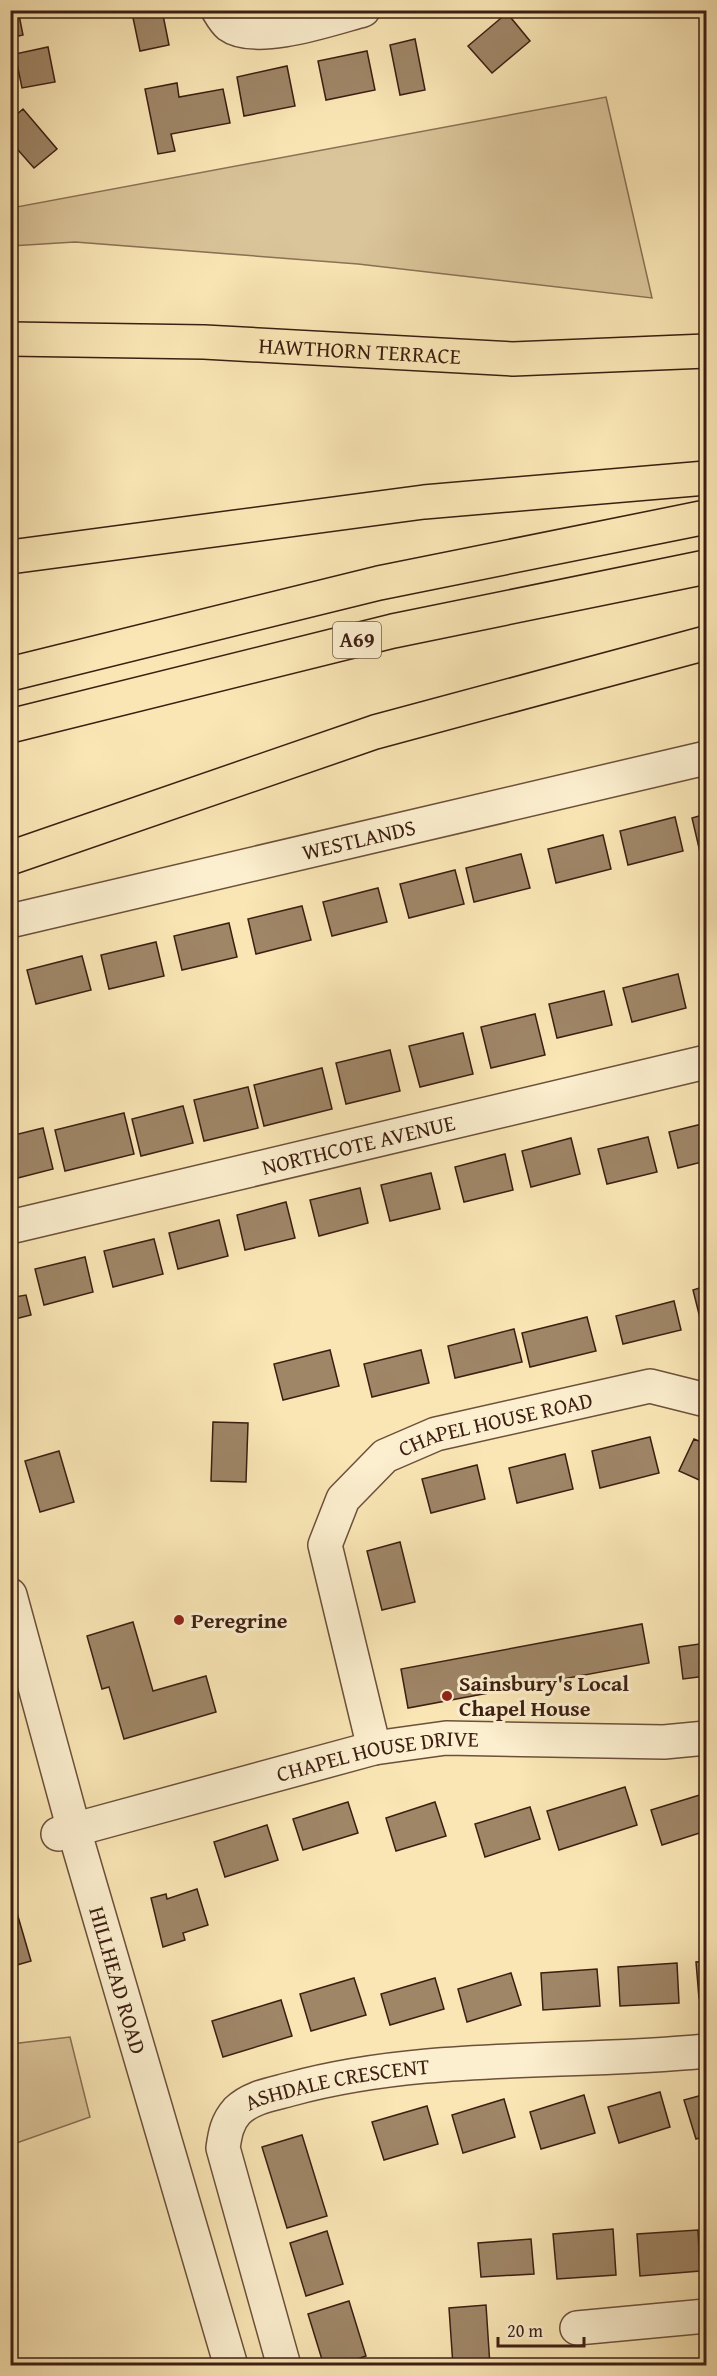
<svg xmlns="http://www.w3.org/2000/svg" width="717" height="2376" viewBox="0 0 717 2376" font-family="'Gentium Book Plus',serif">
	<rect width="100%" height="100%" fill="#fae6b5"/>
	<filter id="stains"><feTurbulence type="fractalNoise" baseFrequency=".00333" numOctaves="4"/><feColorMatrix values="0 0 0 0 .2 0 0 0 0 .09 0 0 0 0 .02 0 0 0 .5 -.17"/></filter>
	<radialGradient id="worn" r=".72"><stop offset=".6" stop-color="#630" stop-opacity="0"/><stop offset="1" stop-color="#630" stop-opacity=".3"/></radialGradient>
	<path fill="#dac499" stroke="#8b7156" stroke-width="1.5" d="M606 97 652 298 358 264 75 242 11 246V208Z
		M70 2037 90 2117 11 2145V2044Z"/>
	<path fill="#9f8667" stroke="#3c1e12" stroke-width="1.5" d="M10 10H18L23 35 10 38Z
		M144 10H162L169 45 140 51 132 13Z
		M507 13 530 41 492 73 468 46Z
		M415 39 425 90 400 95 390 45Z
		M48 47 55 82 22 88 15 54Z
		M367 51 375 90 326 100 318 61Z
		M287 66 295 106 244 116 237 77Z
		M177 83 179 97 223 89 230 123 171 134 175 151 158 154 145 89Z
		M23 109 57 149 34 168 10 141V120Z
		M706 814V850L700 852 692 818Z
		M675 817 683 851 628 865 620 831Z
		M603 835 611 869 556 883 548 849Z
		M521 854 530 888 474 902 466 868Z
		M455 870 464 904 409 918 400 884Z
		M378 888 387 922 332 936 323 902Z
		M302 906 311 940 256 954 248 919Z
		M229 923 237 957 182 970 174 936Z
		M156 942 164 976 109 989 101 955Z
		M82 956 91 990 36 1004 27 970Z
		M706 968V995L700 969Z
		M678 974 686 1008 632 1022 623 988Z
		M10 984 17 1008 10 1010Z
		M604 991 612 1025 557 1038 549 1004Z
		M535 1014 545 1055 491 1068 481 1027Z
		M463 1033 473 1074 420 1087 409 1046Z
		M390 1050 400 1091 346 1104 336 1063Z
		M322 1068 332 1109 264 1126 254 1085Z
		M248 1087 258 1128 204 1141 194 1100Z
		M183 1106 193 1143 141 1156 132 1119Z
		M124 1113 134 1154 65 1171 55 1130Z
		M706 1123V1161L678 1168 669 1132Z
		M43 1128 53 1169 10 1180V1136Z
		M648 1137 657 1172 607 1184 598 1149Z
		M571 1138 580 1174 531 1187 522 1151Z
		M505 1154 513 1190 464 1202 455 1167Z
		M431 1173 440 1209 390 1221 381 1185Z
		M360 1188 368 1223 319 1236 310 1200Z
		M286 1202 295 1238 245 1250 237 1215Z
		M219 1220 228 1256 178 1269 169 1233Z
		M154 1239 163 1274 113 1287 104 1251Z
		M85 1257 93 1292 44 1305 35 1269Z
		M10 1277 15 1297 26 1295 31 1315 11 1320Z
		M706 1286V1320L701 1322 693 1290Z
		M674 1301 681 1330 623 1344 616 1316Z
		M587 1317 596 1351 530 1367 522 1333Z
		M514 1329 522 1362 455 1378 448 1346Z
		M330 1350 339 1386 283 1400 274 1364Z
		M421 1350 429 1383 372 1397 364 1364Z
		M213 1422 248 1423 246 1482 211 1481Z
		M650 1437 659 1473 600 1488 592 1451Z
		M694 1439 706 1444V1483L679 1471Z
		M59 1451 74 1502 40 1512 25 1461Z
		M565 1454 573 1489 517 1503 509 1468Z
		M477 1465 485 1499 431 1513 422 1479Z
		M400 1542 415 1602 382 1610 367 1551Z
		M133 1622 153 1691 206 1676 216 1712 124 1739 109 1687 102 1689 87 1636Z
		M642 1624 649 1663 408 1708 401 1669Z
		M706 1643V1676L683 1679 679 1647Z
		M625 1787 637 1825 559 1850 547 1811Z
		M706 1793V1831L662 1845 651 1810Z
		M348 1802 358 1833 303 1850 293 1819Z
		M435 1802 446 1836 396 1851 386 1818Z
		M530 1807 540 1839 485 1857 475 1824Z
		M267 1825 278 1860 225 1877 214 1842Z
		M197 1889 208 1925 183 1933 185 1940 163 1947 151 1898 166 1894 167 1899Z
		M17 1913 31 1961 10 1967V1915Z
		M706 1961V1998H699L696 1962Z
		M677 1963 679 2003 620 2006 618 1967Z
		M597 1969 600 2006 543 2010 541 1973Z
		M511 1973 521 2005 467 2022 458 1989Z
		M354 1978 366 2015 311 2031 300 1994Z
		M435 1978 444 2009 390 2025 381 1994Z
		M281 2000 292 2036 223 2057 212 2021Z
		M660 2092 670 2127 619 2143 608 2107Z
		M706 2094V2136L696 2139 684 2100Z
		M584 2095 595 2133 541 2149 530 2112Z
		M504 2099 515 2137 463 2153 452 2115Z
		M427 2106 438 2144 384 2160 372 2122Z
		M302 2135 327 2216 287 2228 262 2147Z
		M613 2229 616 2275 557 2279 553 2234Z
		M698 2230 700 2271 640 2276 637 2234Z
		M327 2231 343 2284 306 2296 290 2243Z
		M531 2239 534 2274 481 2277 478 2243Z
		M349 2301 366 2356 336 2366H324L308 2314Z
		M486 2305 490 2366H453L449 2308Z
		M706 2362V2366H672V2364Z"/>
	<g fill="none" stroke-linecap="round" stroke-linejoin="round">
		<g stroke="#6c503b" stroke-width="36">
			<g id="minor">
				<path d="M218 10C221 15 225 22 229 25 256 45 333 18 363 10"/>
				<path id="s1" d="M10 921 706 758"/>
				<path id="s2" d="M10 1227 706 1062"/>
				<path id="s3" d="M10 1595 74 1830 231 2366"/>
				<path id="s4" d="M374 1748 325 1545 343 1499 385 1456 436 1434 650 1386 706 1400"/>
				<path id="s5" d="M58 1834 374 1748 446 1738 664 1742 706 1738"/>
				<path d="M577 2328 706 2316"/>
				<path id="s6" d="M284 2366 223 2148C225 2134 227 2122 237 2111 251 2097 273 2094 291 2089 428 2052 567 2065 706 2051"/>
			</g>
		</g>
		<g stroke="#3c1e12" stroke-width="36">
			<g id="major">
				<path id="s7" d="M10 339 204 342 513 359 706 351"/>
			</g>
		</g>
		<g stroke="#3c1e12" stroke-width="36">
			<path id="highway" d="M10 557 424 502 706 478
				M10 674 379 583 706 517
				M10 726 393 631 706 567
				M10 858 375 732 706 643"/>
		</g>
		<use href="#minor" stroke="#fcefcf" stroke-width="33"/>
		<use href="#major" stroke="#fae6b5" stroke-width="33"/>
		<use href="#highway" stroke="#fae6b5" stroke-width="33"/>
	</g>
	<g fill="#8f2418" stroke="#fcefcf" stroke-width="2">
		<circle cx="179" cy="1620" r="6"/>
		<circle cx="447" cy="1696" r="6"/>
	</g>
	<g text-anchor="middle" stroke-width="6" stroke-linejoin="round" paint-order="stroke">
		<rect fill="#fcefcf" stroke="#765d4b" stroke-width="1.5" x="333" y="622" width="48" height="36" rx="4.5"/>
		<g font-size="21" font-weight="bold" fill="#3c1e12">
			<text x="357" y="647">A69</text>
		</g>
		<g font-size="22" fill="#3c1e12" stroke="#fcefcf">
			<text dy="8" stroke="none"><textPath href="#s7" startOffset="350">HAWTHORN TERRACE</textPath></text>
			<text dy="8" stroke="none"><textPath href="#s1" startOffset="358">WESTLANDS</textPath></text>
			<text dy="8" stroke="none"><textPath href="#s2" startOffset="358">NORTHCOTE AVENUE</textPath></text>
			<text dy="8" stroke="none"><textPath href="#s4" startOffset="434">CHAPEL HOUSE ROAD</textPath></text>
			<text dy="8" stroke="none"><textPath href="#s5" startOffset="330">CHAPEL HOUSE DRIVE</textPath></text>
			<text dy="8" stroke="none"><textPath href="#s3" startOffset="400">HILLHEAD ROAD</textPath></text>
			<text dy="8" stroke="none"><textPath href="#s6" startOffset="372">ASHDALE CRESCENT</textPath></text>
		</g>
		<g font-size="22" font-weight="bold" fill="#3c1e12" stroke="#fcefcf" text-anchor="start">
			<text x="191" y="1628">Peregrine</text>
			<text x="459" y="1691">Sainsbury's Local<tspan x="459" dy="25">Chapel House</tspan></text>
		</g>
	</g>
	<rect width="717" height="2376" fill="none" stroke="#fae6b5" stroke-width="36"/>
	<rect x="12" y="12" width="693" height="2352" fill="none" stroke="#3c1e12" stroke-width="3"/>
	<rect x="18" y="18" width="681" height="2340" fill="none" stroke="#3c1e12" stroke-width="1.5"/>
	<path d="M498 2337v9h86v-9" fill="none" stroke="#3c1e12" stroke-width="3"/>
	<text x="507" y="2337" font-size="18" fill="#3c1e12" stroke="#fcefcf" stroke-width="4.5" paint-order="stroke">20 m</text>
	<rect width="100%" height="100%" filter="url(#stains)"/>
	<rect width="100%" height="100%" fill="url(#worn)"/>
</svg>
